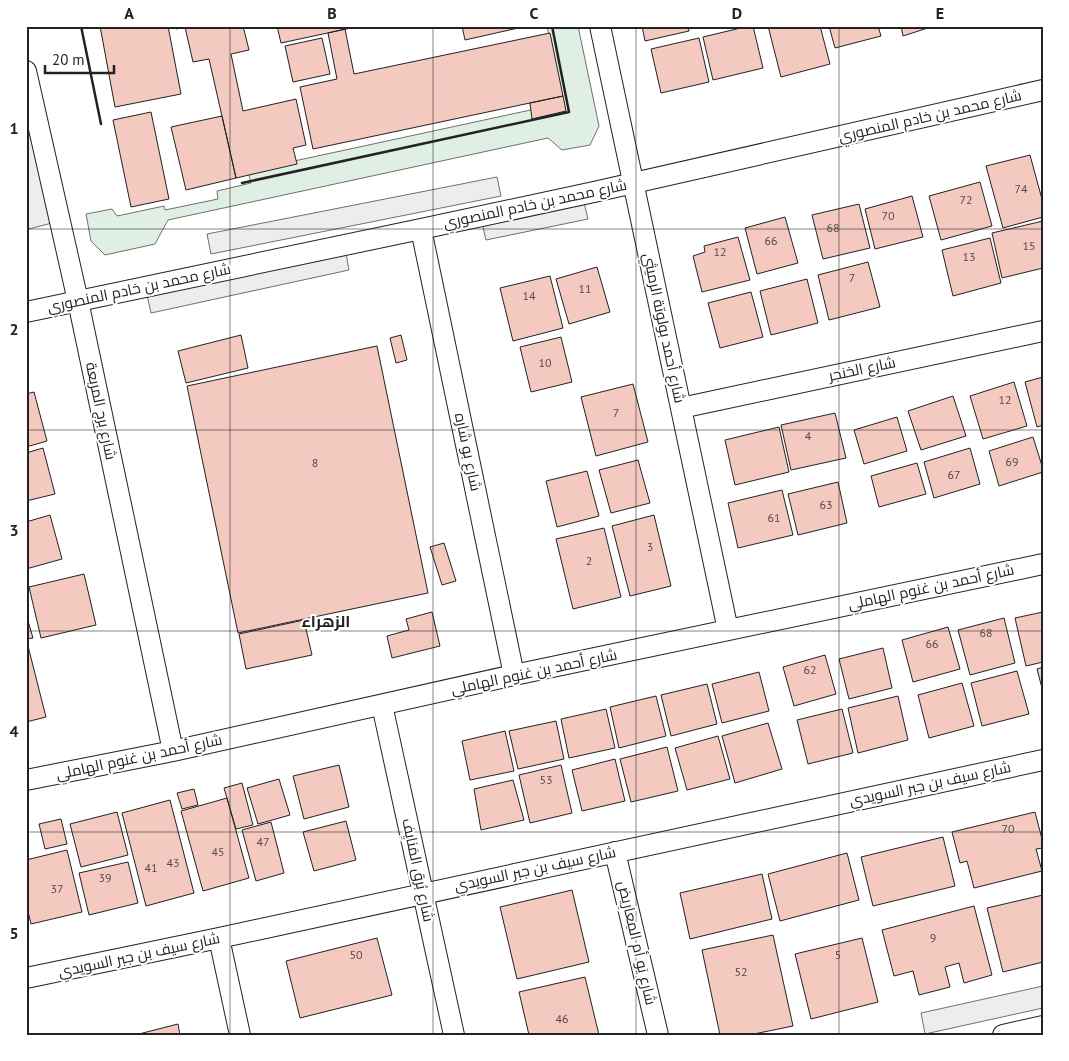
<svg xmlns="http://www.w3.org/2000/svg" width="1069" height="1061" viewBox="0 0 1069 1061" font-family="'PT Sans',Cairo,sans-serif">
	<rect width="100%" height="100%" fill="#fff"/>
	<path fill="#e0efe3" stroke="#6f6f6f" d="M547 26H578L599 126 590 145 562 150 548 138 168 220 155 244 105 255 91 241 86 214 112 209 117 216 164 206 165 210 218 199 217 191 251 183 248 171 563 103Z"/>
	<path fill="#ededed" stroke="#6f6f6f" d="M26 116 52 223 29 229 26 216Z
		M497 177 501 196 211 254 207 234Z
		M584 202 588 219 486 240 482 223Z
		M346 253 349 270 151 313 147 295Z
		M1043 986V1008L925 1034 921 1013Z"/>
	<path fill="#f3c9c0" stroke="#222" d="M100 26H168L181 94 115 107Z
		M175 26H243L249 50 231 54 243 111 296 99 306 145 293 148 297 164 236 178 209 59 193 62 185 27 176 29Z
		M277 26H360L281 43Z
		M462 26H527L465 40Z
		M642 26H688L689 31 645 41Z
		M749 26H753L763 68 713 80 703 37Z
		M768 26H820L830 64 781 77Z
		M829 26H878L881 36 835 48Z
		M901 26H934L903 36Z
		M345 29 354 74 550 33 563 96 313 149 300 87 337 79 328 33Z
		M322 38 330 74 293 82 285 46Z
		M699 38 709 82 661 93 651 49Z
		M563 96 566 111 532 119 530 103Z
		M151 112 169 199 131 207 113 120Z
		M222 116 236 178 186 190 171 127Z
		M1030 155 1043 203V217L1003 228 986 166Z
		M980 182 992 226 941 240 929 196Z
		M912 196 923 237 875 249 865 209Z
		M859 204 870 248 823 259 812 215Z
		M785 217 798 263 757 274 745 228Z
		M1043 221V268L1002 278 992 233Z
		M738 237 750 280 702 292 693 256 705 252 704 246Z
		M990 238 1001 283 953 296 942 250Z
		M868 262 880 307 829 320 818 275Z
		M597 267 610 312 569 324 556 279Z
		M550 276 563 328 513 341 500 288Z
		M807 279 818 323 771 335 760 291Z
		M751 292 763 337 720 348 708 303Z
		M241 335 248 368 186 383 178 351Z
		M401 335 407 360 396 363 390 338Z
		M561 337 572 382 531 392 520 347Z
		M377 346 428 593 238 633 187 386Z
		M1043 377V425L1037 427 1025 382Z
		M1014 382 1027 426 983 439 970 396Z
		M633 384 648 442 596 456 581 397Z
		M34 392 47 441 26 447V394Z
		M953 396 966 436 921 450 908 411Z
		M835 413 846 458 791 470 781 425Z
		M897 417 907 451 864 464 854 430Z
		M779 427 789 472 735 485 725 440Z
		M1033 437 1043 469V472L999 486 989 451Z
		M43 448 55 494 26 501V453Z
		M970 448 980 484 934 498 924 462Z
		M638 460 650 503 611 513 599 470Z
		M917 463 926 494 879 507 871 476Z
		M587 471 599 516 557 527 546 481Z
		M838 482 847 523 798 535 788 494Z
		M782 490 793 535 738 548 728 503Z
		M50 515 62 559 26 569V522Z
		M654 515 671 586 630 596 612 526Z
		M604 528 621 597 573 609 556 539Z
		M444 543 456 581 442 585 430 547Z
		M84 574 96 625 41 638 29 587Z
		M432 612 440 646 392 658 387 636 409 630 406 619Z
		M1043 612V662L1026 666 1015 618Z
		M26 614 33 638 26 639Z
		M1004 618 1015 663 970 675 958 630Z
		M304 620 312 655 246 669 239 634Z
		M948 627 960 669 913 682 902 640Z
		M28 646 46 717 26 722V647Z
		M883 648 892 688 849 699 839 659Z
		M825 655 836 694 794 706 783 667Z
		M1043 667V692L1037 669Z
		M1017 671 1029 714 982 726 971 683Z
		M759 672 769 711 722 723 712 684Z
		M962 683 974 726 929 738 918 695Z
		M707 684 717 724 671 736 661 695Z
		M656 696 666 736 619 748 610 707Z
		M898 696 908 740 858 753 848 708Z
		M606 709 615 748 569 758 561 719Z
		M842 709 853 753 808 764 797 720Z
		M556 721 564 759 518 769 509 731Z
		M768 723 782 769 735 783 722 736Z
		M505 731 514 771 470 780 462 741Z
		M718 736 730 779 687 790 675 748Z
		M667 747 678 791 631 802 620 759Z
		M615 759 625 801 582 811 572 770Z
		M339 765 349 807 304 819 293 776Z
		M561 765 572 813 530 823 519 775Z
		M279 779 290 815 258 824 247 788Z
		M513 780 524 820 481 830 474 789Z
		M242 783 253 825 236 829 224 788Z
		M194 789 198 805 182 809 177 793Z
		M227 798 249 878 203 891 181 811Z
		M170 800 194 893 146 906 122 813Z
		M117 812 128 855 81 867 70 824Z
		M1035 812 1043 843V848L1036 849 1042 871 974 888 967 861 960 863 952 832Z
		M61 819 67 844 45 849 39 824Z
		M346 821 356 860 314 871 303 832Z
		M271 822 284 873 256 881 242 830Z
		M943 837 955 886 873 906 861 857Z
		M67 850 82 912 31 924 26 903V860Z
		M847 853 859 900 780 921 768 874Z
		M128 862 138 903 89 915 79 873Z
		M762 874 772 919 690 939 680 893Z
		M572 890 589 962 517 979 500 907Z
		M1043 895V962L1003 972 987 908Z
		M974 906 992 975 964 983 959 963 945 967 950 987 919 995 913 971 894 976 882 930Z
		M773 935 793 1026 749 1035H720L702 950Z
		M377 938 392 995 300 1018 286 961Z
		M862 938 878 1002 811 1019 795 954Z
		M585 977 599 1035H529L519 992Z
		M178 1024 180 1035H135Z"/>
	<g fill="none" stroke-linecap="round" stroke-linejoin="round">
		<g stroke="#222" stroke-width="22">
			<path id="street" d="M600 26 728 630
				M26 71 78 301 173 751
				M421 229 514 675
				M26 312 421 229 594 192 1043 90
				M681 408 1043 331
				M382 705 454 1035
				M26 780 173 751 514 675 1043 564
				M615 852 658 1035
				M219 938 240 1035
				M26 978 219 938 1043 760
				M1003 1035 1043 1026"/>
		</g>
		<use href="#street" stroke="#fff" stroke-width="20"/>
		<path stroke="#222" stroke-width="2.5" d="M81 26 101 124
			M242 183 569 112 552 26"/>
	</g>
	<path fill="none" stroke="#222" stroke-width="1" stroke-opacity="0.55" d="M230 26V1035M433 26V1035M636 26V1035M839 26V1035M26 229H1043M26 430H1043M26 631H1043M26 832H1043"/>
	<g text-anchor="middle" stroke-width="4" stroke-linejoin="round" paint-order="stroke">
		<g font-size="12" fill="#564c4a">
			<text x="1021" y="193">74</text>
			<text x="966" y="204">72</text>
			<text x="888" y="220">70</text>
			<text x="833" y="232">68</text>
			<text x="771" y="245">66</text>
			<text x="1029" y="250">15</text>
			<text x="720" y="256">12</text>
			<text x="969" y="261">13</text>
			<text x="852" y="282">7</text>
			<text x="585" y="293">11</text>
			<text x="529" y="300">14</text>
			<text x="545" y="367">10</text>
			<text x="1005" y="404">12</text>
			<text x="616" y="417">7</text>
			<text x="808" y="440">4</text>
			<text x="1012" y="466">69</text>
			<text x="315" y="467">8</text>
			<text x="954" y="479">67</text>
			<text x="826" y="509">63</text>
			<text x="774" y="522">61</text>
			<text x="650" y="551">3</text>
			<text x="589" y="565">2</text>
			<text x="986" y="637">68</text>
			<text x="932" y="648">66</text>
			<text x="810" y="674">62</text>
			<text x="546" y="784">53</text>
			<text x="1008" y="833">70</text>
			<text x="263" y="846">47</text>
			<text x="218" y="856">45</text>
			<text x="173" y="867">43</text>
			<text x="151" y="872">41</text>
			<text x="105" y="882">39</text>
			<text x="57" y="893">37</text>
			<text x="933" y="942">9</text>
			<text x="356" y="959">50</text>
			<text x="838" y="959">5</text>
			<text x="741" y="976">52</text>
			<text x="562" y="1023">46</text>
		</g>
		<g font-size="15" fill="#222" stroke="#fff">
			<text transform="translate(930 116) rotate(-13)" y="5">شارع محمد بن خادم المنصوري</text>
			<text transform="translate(535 204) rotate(-12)" y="5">شارع محمد بن خادم المنصوري</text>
			<text transform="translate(139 288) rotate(-12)" y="5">شارع محمد بن خادم المنصوري</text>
			<text transform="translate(664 328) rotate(78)" y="5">شارع أحمد بولوتة الرميثي</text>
			<text transform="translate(862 369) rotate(-12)" y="5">شارع الخنجر</text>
			<text transform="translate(101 411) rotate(78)" y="5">شارع برج المربعة</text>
			<text transform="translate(468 452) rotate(78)" y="5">شارع بو شاره</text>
			<text transform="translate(931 587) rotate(-12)" y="5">شارع أحمد بن غنوم الهاملي</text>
			<text transform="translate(534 672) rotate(-12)" y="5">شارع أحمد بن غنوم الهاملي</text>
			<text transform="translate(139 757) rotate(-12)" y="5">شارع أحمد بن غنوم الهاملي</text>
			<text transform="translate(930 784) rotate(-12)" y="5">شارع سيف بن جبر السويدي</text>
			<text transform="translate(535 869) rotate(-12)" y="5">شارع سيف بن جبر السويدي</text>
			<text transform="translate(418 870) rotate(78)" y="5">شارع بُرق المَنايِف</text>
			<text transform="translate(637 943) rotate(77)" y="5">شارع يَو أم المِعارِيض</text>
			<text transform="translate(139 955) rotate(-12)" y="5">شارع سيف بن جبر السويدي</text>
		</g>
		<g font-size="16" font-weight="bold" fill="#222" stroke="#fff">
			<text x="326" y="627">الزهراء</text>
		</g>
	</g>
	<rect width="1069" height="1061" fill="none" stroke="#ffffff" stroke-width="55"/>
	<path d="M45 65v8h69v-8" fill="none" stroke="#222222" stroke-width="2.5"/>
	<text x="52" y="65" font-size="15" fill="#222222" stroke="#ffffff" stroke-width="4" paint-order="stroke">20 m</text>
	<rect x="28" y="28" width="1014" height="1006" fill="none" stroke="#222" stroke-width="2"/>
	<g font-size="16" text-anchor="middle" font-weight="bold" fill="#222">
		<text x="129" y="19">A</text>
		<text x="332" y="19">B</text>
		<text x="534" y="19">C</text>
		<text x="737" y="19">D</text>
		<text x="940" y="19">E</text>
		<text x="14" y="134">1</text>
		<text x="14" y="335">2</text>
		<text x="14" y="536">3</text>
		<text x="14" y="737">4</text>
		<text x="14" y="939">5</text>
	</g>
</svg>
